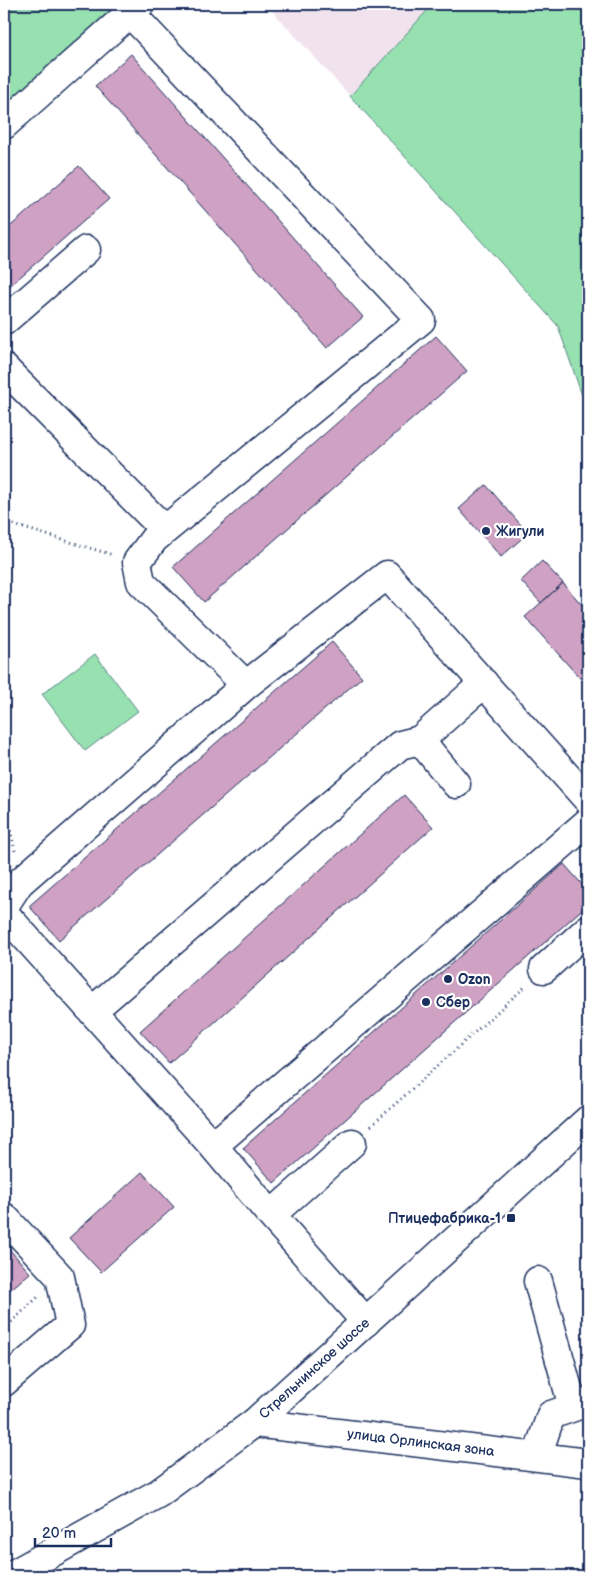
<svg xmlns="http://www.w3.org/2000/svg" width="592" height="1580" viewBox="0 0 592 1580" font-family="'Balsamiq Sans',sans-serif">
	<rect width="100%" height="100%" fill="#fff"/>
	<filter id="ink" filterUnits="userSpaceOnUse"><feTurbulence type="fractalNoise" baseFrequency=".02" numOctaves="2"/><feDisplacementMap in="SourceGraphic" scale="10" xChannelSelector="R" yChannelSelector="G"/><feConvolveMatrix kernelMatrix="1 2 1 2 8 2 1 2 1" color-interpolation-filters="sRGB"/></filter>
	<g filter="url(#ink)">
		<path fill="#f1e3ed" d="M266 4H433L350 96Z"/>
		<path fill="#97e0b0" stroke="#598887" d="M4 4H124L4 110Z
			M433 4H588V413L558 326 350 96Z
			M95 654 138 711 85 751 42 694Z"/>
		<path fill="#cfa1c2" stroke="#1b2f5e" d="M131 54 363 317 327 348 95 86Z
			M79 166 109 199 4 291V232Z
			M436 336 467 371 204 602 173 567Z
			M486 485 528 533 501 557 459 509Z
			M542 561 563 583 541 603 521 581Z
			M563 583 588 612V687L525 617Z
			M332 642 362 677 59 940 29 906Z
			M404 795 433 827 169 1063 140 1031Z
			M564 864 588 891V904L274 1183 243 1148Z
			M142 1172 174 1207 101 1272 69 1238Z
			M4 1243 30 1273 4 1295Z"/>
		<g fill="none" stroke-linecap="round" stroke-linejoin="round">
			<g stroke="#1b2f5e" stroke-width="31">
				<path id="minor" d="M130 13 421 320 154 539 137 562 141 582 246 685
					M4 125 140 4
					M4 321 86 250
					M4 368 165 530
					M420 740 456 784
					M4 906 19 883 246 685 387 575 588 800
					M4 913 213 1146 271 1215 366 1322
					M544 969 588 929
					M92 1011 400 745 420 740 484 683
					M213 1146 588 822
					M271 1215 352 1143
					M4 1217 60 1277 70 1325 4 1382
					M538 1281 573 1407
					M254 1423 588 1463
					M537 1456 551 1415 588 1402"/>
			</g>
			<g stroke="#1b2f5e" stroke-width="31">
				<path id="major" d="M10 1576 159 1493 254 1423 588 1120"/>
			</g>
			<path stroke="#1b2f5e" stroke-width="3" stroke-dasharray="1 4" stroke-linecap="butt" d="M4 522 113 555
				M4 801 15 851
				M371 1126 526 986
				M4 1329 38 1297"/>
			<use href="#minor" stroke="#fff" stroke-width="28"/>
			<use href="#major" stroke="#fff" stroke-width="28"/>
		</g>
	</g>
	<g fill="#1b2f5e" stroke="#fff" stroke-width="2">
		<circle cx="486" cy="531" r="5"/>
		<circle cx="448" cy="979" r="5"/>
		<circle cx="426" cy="1002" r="5"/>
		<rect x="506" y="1213" width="10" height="10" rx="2.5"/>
	</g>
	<g text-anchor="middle" stroke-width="4.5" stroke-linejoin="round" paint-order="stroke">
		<g font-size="14" font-weight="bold" fill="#1b2f5e" stroke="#fff" text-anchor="start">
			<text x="496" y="536">Жигули</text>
			<text x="458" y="984">Ozon</text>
			<text x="436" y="1007">Сбер</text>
			<text x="501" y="1223" text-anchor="end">Птицефабрика-1</text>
		</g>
		<g font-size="14" fill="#1b2f5e" stroke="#fff">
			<text transform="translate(314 1368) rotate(-42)" y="5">Стрельнинское шоссе</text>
			<text transform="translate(421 1442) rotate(7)" y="5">улица Орлинская зона</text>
		</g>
	</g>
	<rect width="592" height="1580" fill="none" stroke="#fff" stroke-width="20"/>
	<rect x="10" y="10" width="572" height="1560" fill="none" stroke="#1b2f5e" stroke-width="2" filter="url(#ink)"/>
	<path d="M35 1538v8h76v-8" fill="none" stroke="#1b2f5e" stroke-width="2.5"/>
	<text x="42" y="1538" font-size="15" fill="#1b2f5e" stroke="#ffffff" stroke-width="4" paint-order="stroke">20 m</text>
</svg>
